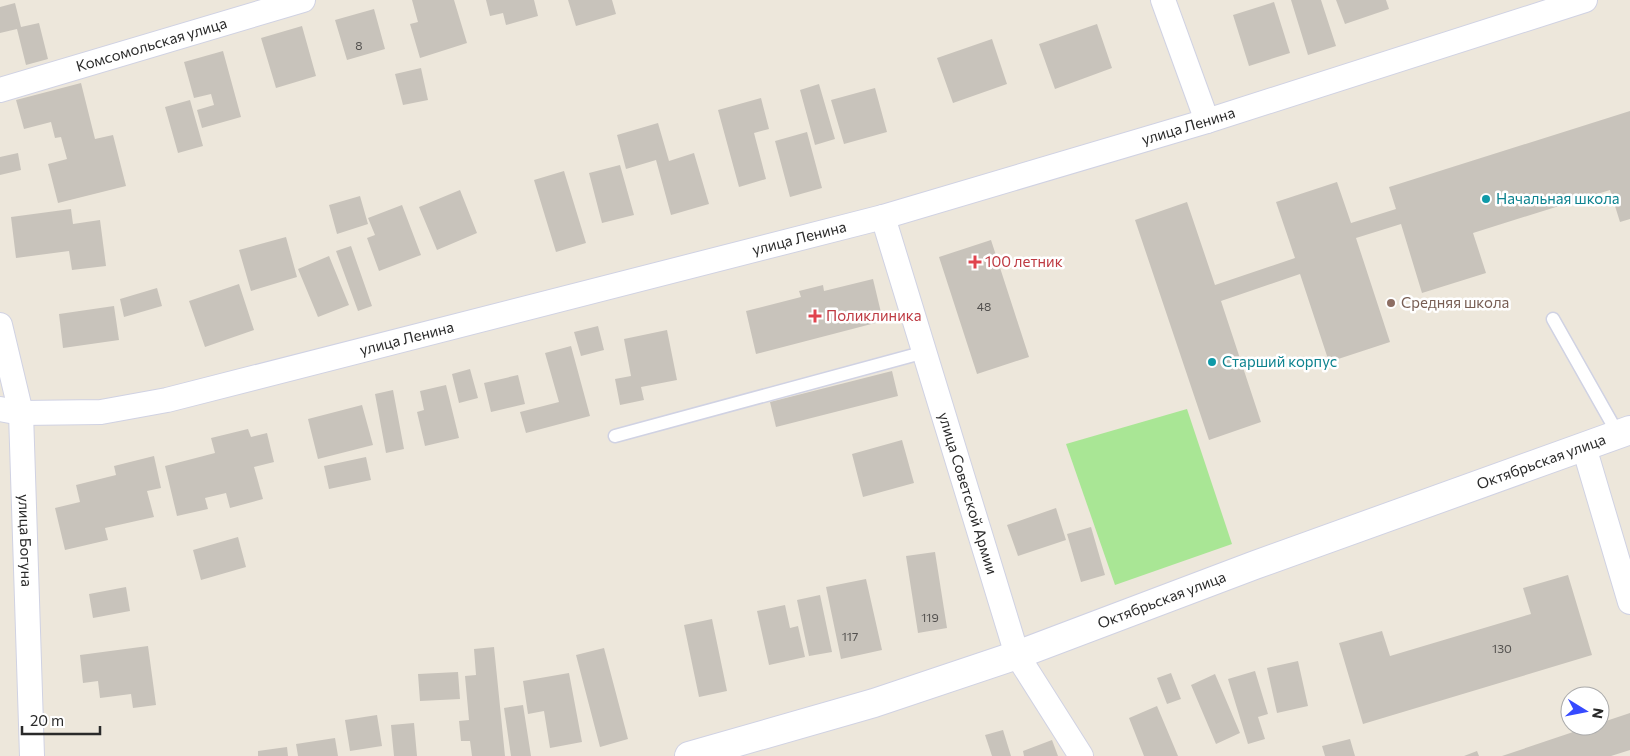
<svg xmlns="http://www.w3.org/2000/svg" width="1630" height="756" viewBox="0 0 1630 756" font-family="Commissioner,sans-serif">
	<rect width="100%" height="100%" fill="#ede7db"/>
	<path fill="#a9e695" d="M1187 409 1232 544 1115 585 1066 444Z"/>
	<path fill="#c8c3bb" d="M412 0H454L467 43 420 58 410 24 418 22Z
		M486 0H534L538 16 506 25 503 13 490 16Z
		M568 0H612L616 14 576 26Z
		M1291 0H1321L1336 46 1308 55Z
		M1336 0H1386L1389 9 1345 24Z
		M1274 2 1290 53 1249 66 1233 15Z
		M15 3 21 27 39 23 48 59 26 65 17 29 0 33V7Z
		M374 9 385 49 347 60 335 20Z
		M1097 24 1112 68 1055 89 1039 44Z
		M302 26 316 76 276 88 261 38Z
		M992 39 1007 84 953 103 937 58Z
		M223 51 241 117 202 128 197 110 214 105 211 94 194 98 184 62Z
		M421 68 428 100 403 105 395 74Z
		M81 83 95 139 113 135 126 186 58 203 48 164 67 159 61 137 55 138 51 122 24 129 16 100Z
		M819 84 835 139 815 145 800 90Z
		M875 88 887 132 844 144 831 100Z
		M761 98 769 129 754 133 766 179 739 187 718 110Z
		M190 100 203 146 178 153 165 107Z
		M1630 111V219L1620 222 1610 190 1473 233 1486 273 1422 293 1401 224 1356 238 1390 342 1329 362 1300 274 1221 301 1261 422 1209 440 1135 220 1187 202 1215 285 1295 258 1276 202 1337 182 1351 223 1396 209 1389 187Z
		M658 123 669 161 694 153 709 204 671 215 656 160 626 169 617 135Z
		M807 132 822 188 790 197 775 141Z
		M18 153 21 170 0 175V157Z
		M620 165 634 215 602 223 589 173Z
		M564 171 586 243 556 252 534 180Z
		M460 190 477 233 437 250 419 207Z
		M360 196 368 224 337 234 329 205Z
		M402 205 421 255 379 271 367 238 375 235 368 218Z
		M71 209 73 224 100 220 106 266 72 270 69 251 16 258 11 217Z
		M286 237 297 277 251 291 239 250Z
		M991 240 1029 357 977 374 939 257Z
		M351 246 372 306 358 311 336 251Z
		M329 256 349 305 318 317 298 269Z
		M873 279 883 321 756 354 746 311 801 297 799 291 823 285 824 291Z
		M239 284 254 330 205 347 189 301Z
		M157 288 162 306 124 317 120 299Z
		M114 306 119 340 63 348 59 314Z
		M598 326 604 350 581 356 574 332Z
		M667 330 677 380 641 387 644 400 620 405 615 379 631 376 624 339Z
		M571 346 590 416 526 433 520 412 559 402 545 353Z
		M470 369 478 398 459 403 452 374Z
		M892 371 898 396 776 427 770 402Z
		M518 375 525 404 491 412 484 383Z
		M446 385 459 438 425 446 417 412 424 410 420 391Z
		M393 390 404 449 386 453 375 394Z
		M362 405 373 445 318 459 308 419Z
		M248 429 251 437 267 433 274 462 254 467 263 499 230 508 226 493 205 498 208 509 177 516 165 466 215 453 211 438Z
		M902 440 914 483 863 497 852 454Z
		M154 456 161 488 147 491 154 517 105 528 108 540 65 550 55 508 80 502 76 485 116 475 114 466Z
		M366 457 371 480 329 489 324 466Z
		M1056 508 1066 540 1018 556 1007 525Z
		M1091 527 1105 575 1081 582 1067 534Z
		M238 537 246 567 201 580 193 550Z
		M935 552 947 628 918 633 906 556Z
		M1568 575 1592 655 1363 724 1339 643 1382 631 1390 656 1531 614 1523 588Z
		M866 579 882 650 841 659 826 587Z
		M126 587 130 611 93 618 89 594Z
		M820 595 832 652 809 656 797 600Z
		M785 605 790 628 798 626 805 657 769 665 757 611Z
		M712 619 727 691 699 697 684 625Z
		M148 646 156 705 133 708 131 694 100 698 98 681 83 683 80 655Z
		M494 647 505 756H472L470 741H461L459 721 469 720 465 676 476 675 474 649Z
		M604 648 628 739 600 747 576 655Z
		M1298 661 1308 706 1277 713 1267 668Z
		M1255 671 1268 714 1258 717 1265 739 1248 744 1228 679Z
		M458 672 460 699 420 701 418 674Z
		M569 673 582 742 550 748 544 711 528 714 523 681Z
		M1171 673 1181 699 1167 704 1157 678Z
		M1215 674 1240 733 1216 744 1191 685Z
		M523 705 531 756H511L504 708Z
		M1157 706 1178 756H1144L1129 718Z
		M1630 713V750L1611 756H1502L1591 726H1600V723Z
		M377 715 382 746 350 751 345 720Z
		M414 723 417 756H394L391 725Z
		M1003 730 1011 756H992L985 735Z
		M335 738 338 756H298L296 744Z
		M1350 739 1355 756H1325L1322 746Z
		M1052 740 1058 756H1024L1023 751Z
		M287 747 288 756H258V751Z
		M1477 751 1479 756H1464Z"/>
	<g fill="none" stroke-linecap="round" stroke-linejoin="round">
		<g stroke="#d0d2e3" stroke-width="15">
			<path id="service" d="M1553 319 1618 434
				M615 436 925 352"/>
		</g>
		<g stroke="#d0d2e3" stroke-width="26">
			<g id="minor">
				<path d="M1163 0 1207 121"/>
				<path id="s1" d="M0 90 303 0"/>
				<path id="s2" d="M883 217 1017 655 1081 756"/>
				<path id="s3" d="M0 325 21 413 32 756"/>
				<path id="s4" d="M0 409 21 413 101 412 167 400 883 217 1207 121 1585 0"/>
				<path d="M1584 447 1630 602"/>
			</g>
		</g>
		<g stroke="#d0d2e3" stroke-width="30">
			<g id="tertiary">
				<path id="s5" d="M689 756 874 703 1017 655 1255 565 1630 430"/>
			</g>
		</g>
		<use href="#service" stroke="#fff" stroke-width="12"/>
		<use href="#minor" stroke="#fff" stroke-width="24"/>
		<use href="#tertiary" stroke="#fff" stroke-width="28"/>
	</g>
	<g fill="#0f9aa8" stroke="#fff" stroke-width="2">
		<circle cx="1486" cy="199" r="5"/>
		<circle cx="1212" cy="362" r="5"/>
	</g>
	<g fill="#e0444e" stroke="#fff" stroke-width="2">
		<path d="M972.5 254.5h5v5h5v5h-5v5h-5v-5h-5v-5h5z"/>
		<path d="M812.5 308.5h5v5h5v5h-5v5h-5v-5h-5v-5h5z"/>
	</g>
	<circle fill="#8d6e63" stroke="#fff" stroke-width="2" cx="1391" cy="303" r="5"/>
	<g text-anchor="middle" stroke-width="5" stroke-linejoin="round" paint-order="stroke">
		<g font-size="12" fill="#52504e">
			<text x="359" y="50">8</text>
			<text x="984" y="311">48</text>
			<text x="930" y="622">119</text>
			<text x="850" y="641">117</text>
			<text x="1502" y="653">130</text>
		</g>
		<g font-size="15" fill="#2a2a2a" stroke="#fff">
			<text dy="5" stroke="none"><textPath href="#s1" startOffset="158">Комсомольская улица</textPath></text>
			<text dy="5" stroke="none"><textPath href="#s4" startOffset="1226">улица Ленина</textPath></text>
			<text dy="5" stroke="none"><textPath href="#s4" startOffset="821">улица Ленина</textPath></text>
			<text dy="5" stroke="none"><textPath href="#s4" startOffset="416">улица Ленина</textPath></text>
			<text dy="5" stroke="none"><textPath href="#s5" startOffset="902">Октябрьская улица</textPath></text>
			<text dy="5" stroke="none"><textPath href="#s2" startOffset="289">улица Советской Армии</textPath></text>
			<text dy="5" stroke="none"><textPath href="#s3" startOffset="218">улица Богуна</textPath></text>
			<text dy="5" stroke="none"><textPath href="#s5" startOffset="498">Октябрьская улица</textPath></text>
		</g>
		<g font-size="15" fill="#0d838f" stroke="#fff" text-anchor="start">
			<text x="1496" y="204">Начальная школа</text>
			<text x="1222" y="367">Старший корпус</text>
		</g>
		<g font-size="15" fill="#be3a42" stroke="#fff" text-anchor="start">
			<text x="985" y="267">100 летник</text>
			<text x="826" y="321">Поликлиника</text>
		</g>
		<g font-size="15" fill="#785e54" stroke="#fff" text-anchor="start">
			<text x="1401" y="308">Средняя школа</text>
		</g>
	</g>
	<g transform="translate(1585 711) rotate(100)"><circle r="24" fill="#ffffff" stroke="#aaaaaa"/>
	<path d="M0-4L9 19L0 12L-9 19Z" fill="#364aff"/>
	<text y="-8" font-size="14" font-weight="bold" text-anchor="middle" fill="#2a2a2a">N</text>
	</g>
	<path d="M22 726v8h78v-8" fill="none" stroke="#2a2a2a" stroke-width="2.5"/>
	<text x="30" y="726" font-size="15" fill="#2a2a2a" stroke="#ffffff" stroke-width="4" paint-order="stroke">20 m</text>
</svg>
